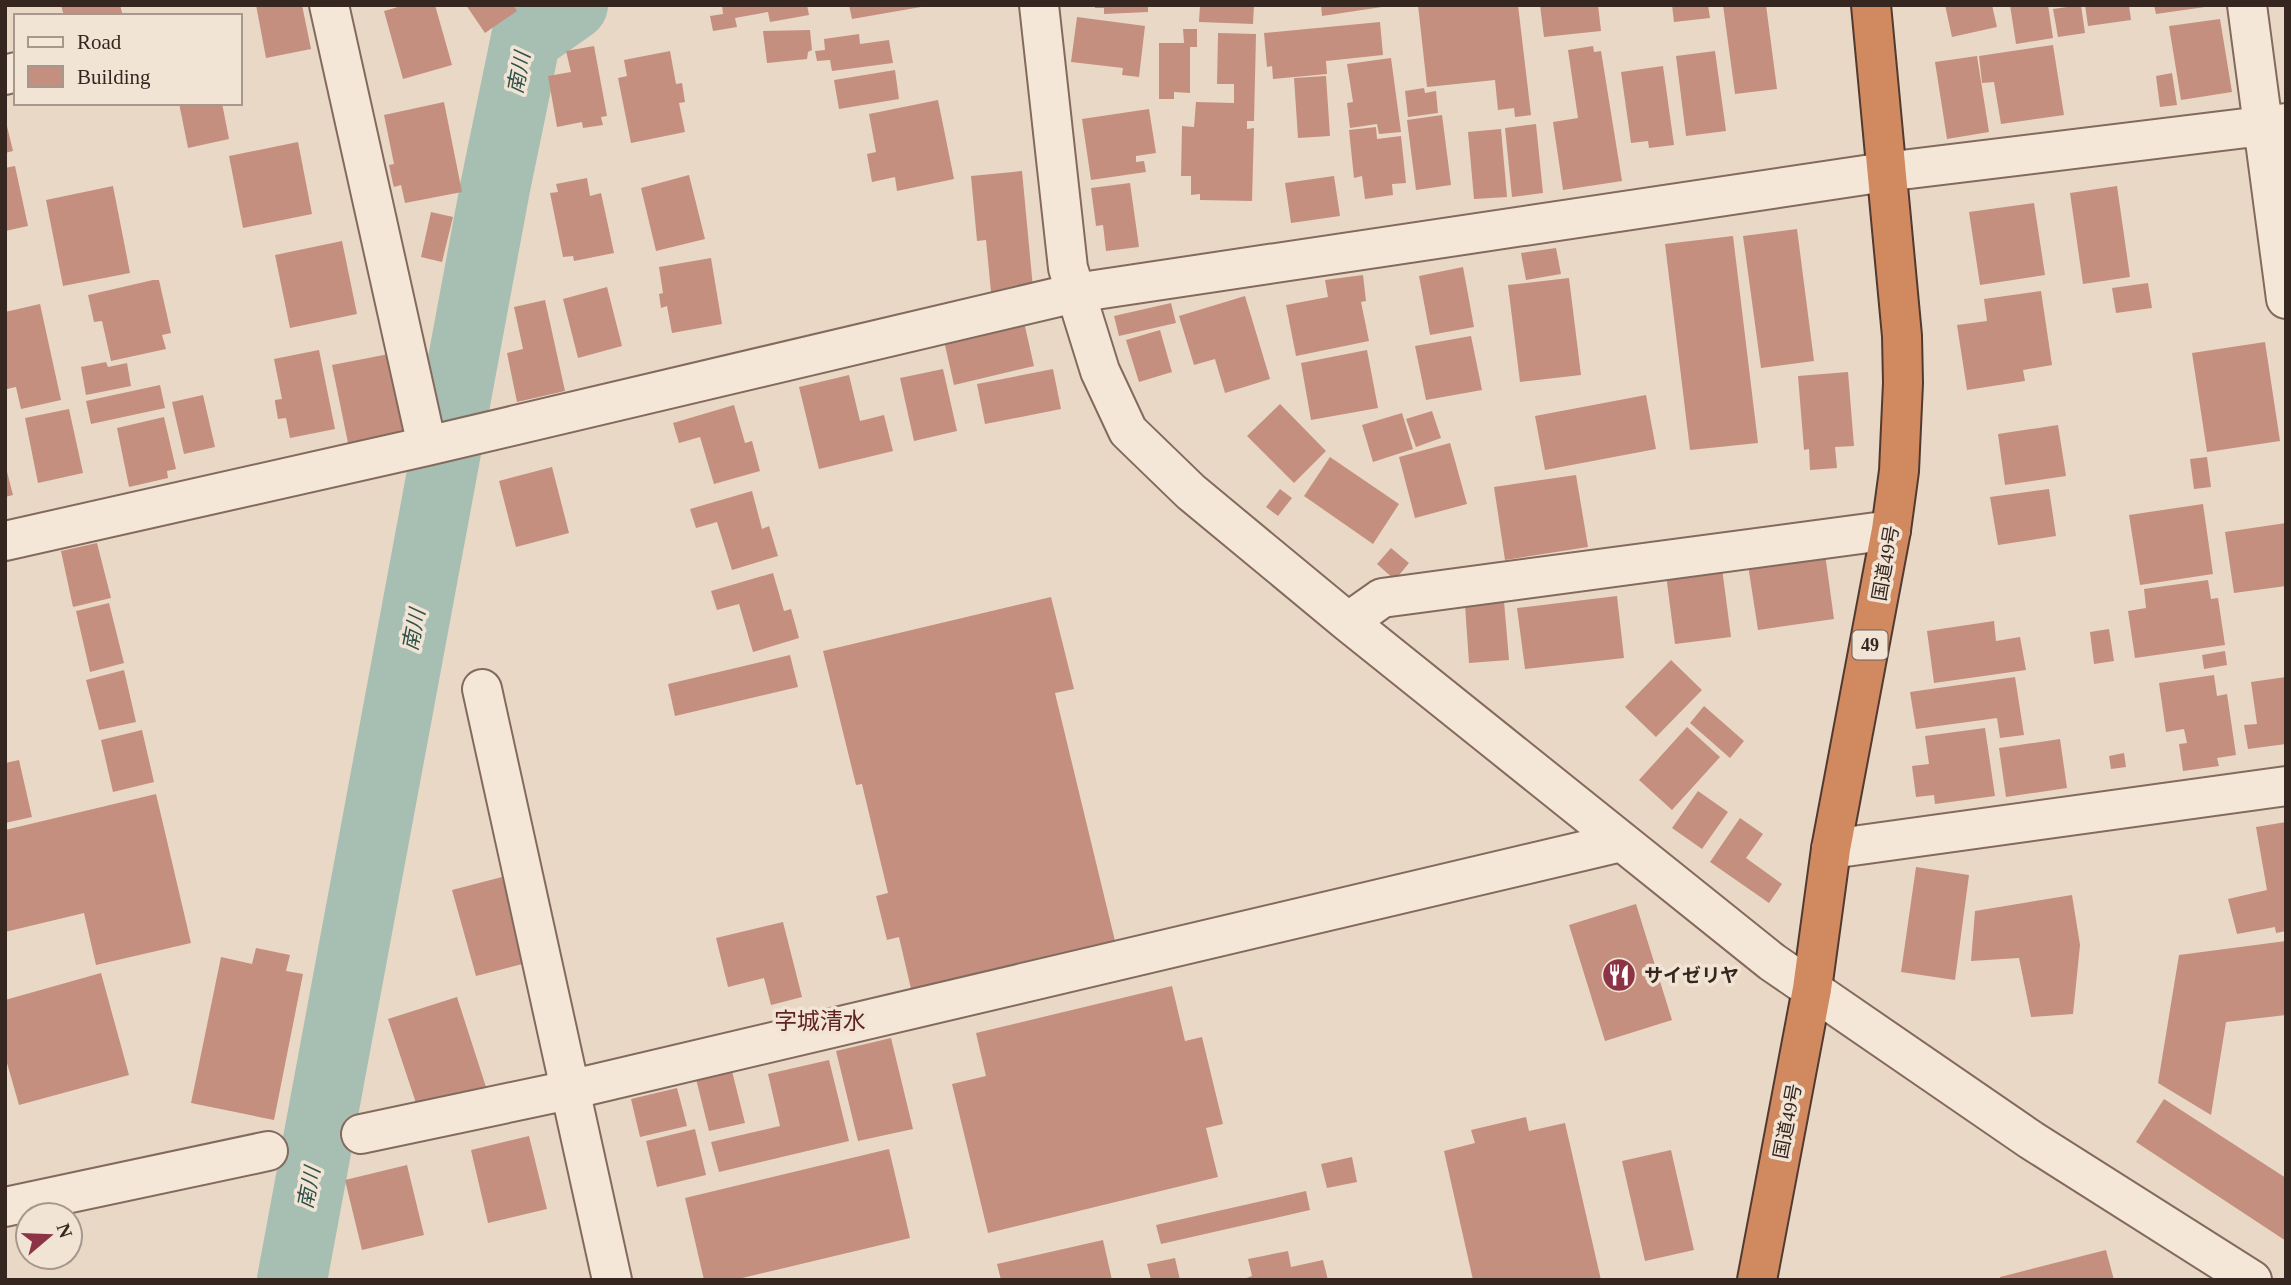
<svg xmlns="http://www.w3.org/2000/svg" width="2291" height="1285" viewBox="0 0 2291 1285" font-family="'Times New Roman','Noto Sans JP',serif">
	<rect width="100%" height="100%" fill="#ead8c6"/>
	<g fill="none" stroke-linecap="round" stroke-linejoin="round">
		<path stroke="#a7beb3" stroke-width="70" d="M292 1280 495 188 526 38 573 5"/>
	</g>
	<path fill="#c48f7f" d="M61 5H120L123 16H64Z
		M256 5H302L311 49 266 58Z
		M405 5H435L452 65 403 79 384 11Z
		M466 5H513L517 11 485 33Z
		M722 5H807L809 15 770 22 768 12 735 18 737 27 713 31 710 16 723 14Z
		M849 5H921V7L852 19Z
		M1095 5H1148V12L1104 14V8H1095Z
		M1200 5H1254L1253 24 1199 22Z
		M1321 5H1382V7L1322 16Z
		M1418 5H1518L1531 115 1515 117 1514 108 1498 110 1495 80 1427 87Z
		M1540 5H1598L1601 31 1544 37Z
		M1672 5H1708L1710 18 1674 22Z
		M1723 5H1766L1777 89 1735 94Z
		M1945 5H1992L1997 27 1952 37Z
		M2010 5H2048L2053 38 2016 44Z
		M2081 5 2085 33 2058 37 2053 9Z
		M2085 5H2129L2131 20 2088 26Z
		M2154 5H2205V7L2156 14Z
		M1077 17 1145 26 1139 77 1122 75 1123 68 1071 62Z
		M2220 19 2232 92 2181 100 2169 26Z
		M1380 22 1383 55 1326 61 1327 74 1273 79 1272 66 1267 67 1264 33Z
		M1183 29H1197V47H1190V93L1174 92V99H1159V43H1184Z
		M810 30 812 50 808 52 807 59 767 63 763 31Z
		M1218 33 1256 34 1254 121H1247V129L1254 128 1252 201 1200 200V194L1191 195V176H1181L1182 126 1194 127 1196 102 1234 103V84H1217Z
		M859 34 860 44 889 40 893 63 832 71 830 60 817 61 815 51 825 50 824 39Z
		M2053 45 2064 115 2001 124 1994 82 1982 83 1979 56Z
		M594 46 607 116 601 117 603 125 583 128 582 122 557 127 548 76 571 72 566 51Z
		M1593 46 1594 52 1601 51 1622 181 1563 190 1553 122 1578 118 1568 50Z
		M670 51 676 84 682 83 685 102 679 103 685 132 631 143 618 78 627 76 624 60Z
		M1715 51 1726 131 1686 136 1676 56Z
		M1977 56 1989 132 1947 139 1935 62Z
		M1391 58 1401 132 1379 134 1377 124 1350 128 1347 103 1353 102 1347 64Z
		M1663 66 1674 145 1649 148 1648 141 1631 143 1621 72Z
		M895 70 899 99 839 109 834 80Z
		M2172 73 2177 105 2160 107 2156 76Z
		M1326 76 1330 136 1298 138 1294 78Z
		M1424 88 1425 93 1436 91 1438 113 1408 117 1405 91Z
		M938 100 954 179 897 191 895 177 872 182 867 154 876 152 869 114Z
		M444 102 462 192 405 203 401 185 394 187 393 184 389 165 394 164 384 115Z
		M179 103H222L229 139 188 148Z
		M1149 109 1156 153 1136 156V162L1144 161 1146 172 1091 180 1082 119Z
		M1442 115 1451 185 1416 190 1407 120Z
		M6 122 13 151 5 153V123Z
		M1536 124 1543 193 1512 197 1505 128Z
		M1376 127 1377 139 1401 136 1406 183 1392 184 1393 195 1365 199 1362 176 1354 178 1349 130Z
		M1501 129 1507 197 1474 199 1468 132Z
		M298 142 312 214 243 228 229 156Z
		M15 166 28 226 5 231V168Z
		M1022 171 1033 288 991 292 986 240 977 241 971 176Z
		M689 175 705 239 656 251 641 188Z
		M1334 176 1340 216 1291 223 1285 183Z
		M587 178 590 196 601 193 614 253 574 261 573 256 563 257 550 193 558 192 556 184Z
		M1130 183 1139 247 1106 251 1103 225 1096 226 1091 188Z
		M113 186 130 273 63 286 46 200Z
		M2117 186 2130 277 2083 284 2070 193Z
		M2034 203 2045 275 1980 285 1969 212Z
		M431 212 453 217 442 262 421 257Z
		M1797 229 1814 361 1761 368 1743 236Z
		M1733 236 1758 443 1690 450 1665 244Z
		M342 241 357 314 290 328 275 255Z
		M1556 248 1561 274 1526 280 1521 253Z
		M711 258 722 324 672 333 667 306 661 308 659 294 663 293 659 267Z
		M1463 267 1474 327 1430 335 1419 276Z
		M1363 275 1366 301 1361 302 1369 341 1296 356 1286 305 1328 297 1325 280Z
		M1569 278 1581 375 1520 382 1508 285Z
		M153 280H159L171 333 162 335 166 349 111 361 102 321 94 322 88 295Z
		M2148 283 2152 308 2116 313 2112 288Z
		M607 287 622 346 578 358 563 299Z
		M2041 291 2052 365 2023 370 2025 381 1967 390 1957 325 1987 321 1984 299Z
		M1245 296 1270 379 1225 393 1215 359 1194 365 1179 316Z
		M545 300 565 391 517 402 507 353 523 349 514 307Z
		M1171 303 1176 323 1119 336 1114 316Z
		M40 304 61 400 21 409 16 387 7 389 5 380V312Z
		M1024 322 1034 366 954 385 944 341Z
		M1160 330 1172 372 1139 382 1126 340Z
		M1471 336 1482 390 1426 400 1415 346Z
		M2265 342 2280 441 2207 452 2192 353Z
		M319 350 335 429 290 438 286 418 278 419 275 402V400L282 399 274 359Z
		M1367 350 1378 408 1311 420 1301 363Z
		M389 354 405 432 348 443 332 365Z
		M106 362 108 367 127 363 131 386 86 395 81 367Z
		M943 369 957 431 914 441 900 378Z
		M1053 369 1061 409 985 424 977 384Z
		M1848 372 1854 446 1835 447 1837 468 1810 470 1809 449 1804 450 1798 376Z
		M849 375 860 421 884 415 893 451 819 469 799 387Z
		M160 385 165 408 91 424 86 401Z
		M203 395 215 447 184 454 172 402Z
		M1646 395 1656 449 1545 470 1535 416Z
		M1280 404 1326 451 1294 483 1247 436Z
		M734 405 745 443 752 441 760 471 714 484 700 437 679 443 673 423Z
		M69 409 83 473 38 483 25 418Z
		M1432 411 1441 438 1416 447 1406 419Z
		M1402 413 1413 449 1373 462 1362 425Z
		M164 417 176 469 167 471 168 478 129 487 117 428Z
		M2058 425 2066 476 2005 485 1998 434Z
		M1450 443 1467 504 1415 518 1399 457Z
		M1330 457 1399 504 1373 544 1304 496Z
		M2207 457 2211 487 2194 489 2190 459Z
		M5 464 13 495 5 497Z
		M552 467 569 533 516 547 499 481Z
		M1576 475 1588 547 1505 560 1494 487Z
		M1280 489 1292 498 1278 516 1266 507Z
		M2049 489 2056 536 1998 545 1990 497Z
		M752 491 762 529 769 526 778 556 732 570 717 522 696 528 690 509Z
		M2203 504 2213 574 2140 585 2129 515Z
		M2286 523V586L2234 593 2225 532Z
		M97 543 111 598 73 607 61 551Z
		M1391 548 1409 563 1395 580 1377 564Z
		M1825 554 1834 619 1758 630 1748 565Z
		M1722 568 1731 637 1675 644 1666 575Z
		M773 573 784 611 791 609 799 638 753 652 739 604 717 610 711 591Z
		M2208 580 2211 599 2218 598 2225 645 2135 658 2128 611 2146 608 2144 589Z
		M1617 596 1624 658 1525 669 1517 608Z
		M1051 597 1074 689 1055 693 1115 941 911 989 899 937 887 940 876 896 888 893 862 784 856 785 823 651Z
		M1504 601 1509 660 1469 663 1465 605Z
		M109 603 124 663 90 672 76 611Z
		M1994 621 1996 641 2020 637 2026 670 1934 683 1927 631Z
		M2109 629 2114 661 2094 664 2090 632Z
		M2225 651 2227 665 2204 669 2202 655Z
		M790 655 798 687 675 716 668 684Z
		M1671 660 1702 690 1656 737 1625 707Z
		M124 670 136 722 99 730 86 680Z
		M2214 675 2217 696 2227 694 2236 755 2217 758 2219 766 2183 771 2179 744 2187 743 2184 729 2166 732 2159 683Z
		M2015 677 2024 735 2000 738 1997 718 1916 729 1910 692Z
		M2286 677V744L2248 749 2244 725 2257 724 2251 682Z
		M1704 706 1744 741 1730 758 1690 723Z
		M1687 727 1720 757 1672 810 1639 780Z
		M1985 728 1995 796 1935 804 1934 795 1916 797 1912 766 1929 764 1925 736Z
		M142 730 154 782 113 792 101 740Z
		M2060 739 2067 788 2006 797 1999 748Z
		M2124 753 2126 767 2111 769 2109 756Z
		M19 760 32 817 5 823V763Z
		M1698 791 1728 812 1702 849 1672 828Z
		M156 794 191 943 96 965 84 913 5 932V830Z
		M1740 818 1763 834 1746 858 1782 884 1769 903 1710 862Z
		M2286 822V931L2276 933 2275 927 2237 934 2228 899 2267 890 2256 827Z
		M1916 867 1969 875 1955 980 1901 972Z
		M502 877 526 963 476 976 452 890Z
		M2072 895 2080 945 2073 1014 2031 1017 2019 958 1971 961 1975 911Z
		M1636 904 1672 1020 1605 1041 1569 925Z
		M783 922 802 997 771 1005 764 978 728 987 716 938Z
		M2286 941V1015L2226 1022 2211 1115 2158 1083 2179 955Z
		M256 948 290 955 286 971 303 974 274 1120 191 1103 221 957 252 964Z
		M101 973 129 1075 19 1105 5 1056V1000Z
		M1172 986 1185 1041 1202 1037 1223 1124 1206 1128 1218 1177 988 1233 952 1084 986 1076 976 1033Z
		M457 997 486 1087 418 1109 388 1019Z
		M891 1038 913 1129 858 1141 836 1051Z
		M829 1060 849 1141 719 1172 711 1142 780 1126 768 1074Z
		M732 1071 745 1123 709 1131 696 1079Z
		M677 1088 687 1126 640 1137 631 1099Z
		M2164 1099 2286 1178V1241L2136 1142Z
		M1526 1117 1529 1131 1565 1123 1601 1280H1473L1444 1151 1475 1143 1471 1130Z
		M695 1129 706 1175 657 1187 646 1141Z
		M529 1136 547 1209 488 1223 471 1150Z
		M889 1149 910 1238 734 1280H704L685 1198Z
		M1671 1150 1694 1250 1645 1261 1622 1161Z
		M1352 1157 1357 1182 1327 1188 1321 1164Z
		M407 1165 424 1235 362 1250 345 1180Z
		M1306 1191 1310 1210 1161 1244 1156 1225Z
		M1103 1240 1112 1280H1001L997 1264Z
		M2106 1250 2114 1280H2000V1277Z
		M1288 1251 1291 1267 1323 1260 1328 1280H1241L1252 1276 1248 1259Z
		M1175 1258 1180 1280H1151L1147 1264Z"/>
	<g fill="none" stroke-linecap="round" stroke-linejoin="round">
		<g stroke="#836a5d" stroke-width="42">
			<path id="minor" d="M329 5 427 446
				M1039 5 1068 268 1100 371 1128 431 1191 492 1348 622 1772 962 2031 1140 2252 1280
				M2247 5 2286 299
				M5 75 16 72
				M5 541 427 446 1075 293 1885 172 2286 123
				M1348 622 1382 598 1891 530
				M482 689 612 1280
				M1831 849 2286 786
				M361 1134 569 1090 1621 842
				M5 1207 268 1151"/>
		</g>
		<g stroke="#523a31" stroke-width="42">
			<path id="highway" d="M1757 1280 1812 989 1831 849 1891 530 1899 471 1903 383 1902 336 1871 5"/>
		</g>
		<use href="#minor" stroke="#f5e7d8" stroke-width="38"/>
		<use href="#highway" stroke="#d1895f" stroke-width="38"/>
	</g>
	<defs>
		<g id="restaurant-disc" transform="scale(1.75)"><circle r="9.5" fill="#8c3345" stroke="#f2e4d5"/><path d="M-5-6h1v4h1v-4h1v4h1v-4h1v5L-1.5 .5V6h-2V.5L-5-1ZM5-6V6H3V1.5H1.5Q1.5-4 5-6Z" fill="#fff"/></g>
	</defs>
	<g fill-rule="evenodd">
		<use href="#restaurant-disc" x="1619" y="975"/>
	</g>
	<g text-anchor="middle" stroke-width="7" stroke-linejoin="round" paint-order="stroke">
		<rect fill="#f2e4d5" stroke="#6e5f56" stroke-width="2" x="1852.5" y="630.5" width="35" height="29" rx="5"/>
		<g font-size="18" font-weight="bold" fill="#352620">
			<text x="1870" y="651">49</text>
		</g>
		<g font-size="19" fill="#352620" stroke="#f2e4d5">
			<text transform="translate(1885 563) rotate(-80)" y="7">国道49号</text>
			<text transform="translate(1787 1121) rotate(-79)" y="7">国道49号</text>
		</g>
		<g font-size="19" font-weight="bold" fill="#352620" stroke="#f2e4d5" text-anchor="start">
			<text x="1644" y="982">サイゼリヤ</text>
		</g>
		<g font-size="21" font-style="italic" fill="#30534a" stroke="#f2e4d5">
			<text transform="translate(519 73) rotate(-79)" y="7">南川</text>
			<text transform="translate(414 630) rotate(-79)" y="7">南川</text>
			<text transform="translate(309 1188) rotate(-79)" y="7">南川</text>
		</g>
		<g font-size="23" fill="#5d2423" stroke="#f2e4d5">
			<text x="820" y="1029">字城清水</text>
		</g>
	</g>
	<rect width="2291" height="1285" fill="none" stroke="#352620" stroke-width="14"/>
	<rect x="14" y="14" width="228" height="91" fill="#f2e4d5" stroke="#a6988d" stroke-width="2"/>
	<rect x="28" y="37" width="35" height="10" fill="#f5e7d8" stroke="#a6988d" stroke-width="2"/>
	<text x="77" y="49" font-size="21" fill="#352620">Road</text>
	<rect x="28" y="66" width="35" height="21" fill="#c48f7f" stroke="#a6988d" stroke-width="2"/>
	<text x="77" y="84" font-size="21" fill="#352620">Building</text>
	<g transform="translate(49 1236) rotate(71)"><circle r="33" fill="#f2e4d5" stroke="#a6988d" stroke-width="2"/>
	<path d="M0-5L12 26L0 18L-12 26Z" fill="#8c3345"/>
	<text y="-10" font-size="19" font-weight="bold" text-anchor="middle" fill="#352620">N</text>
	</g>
</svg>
